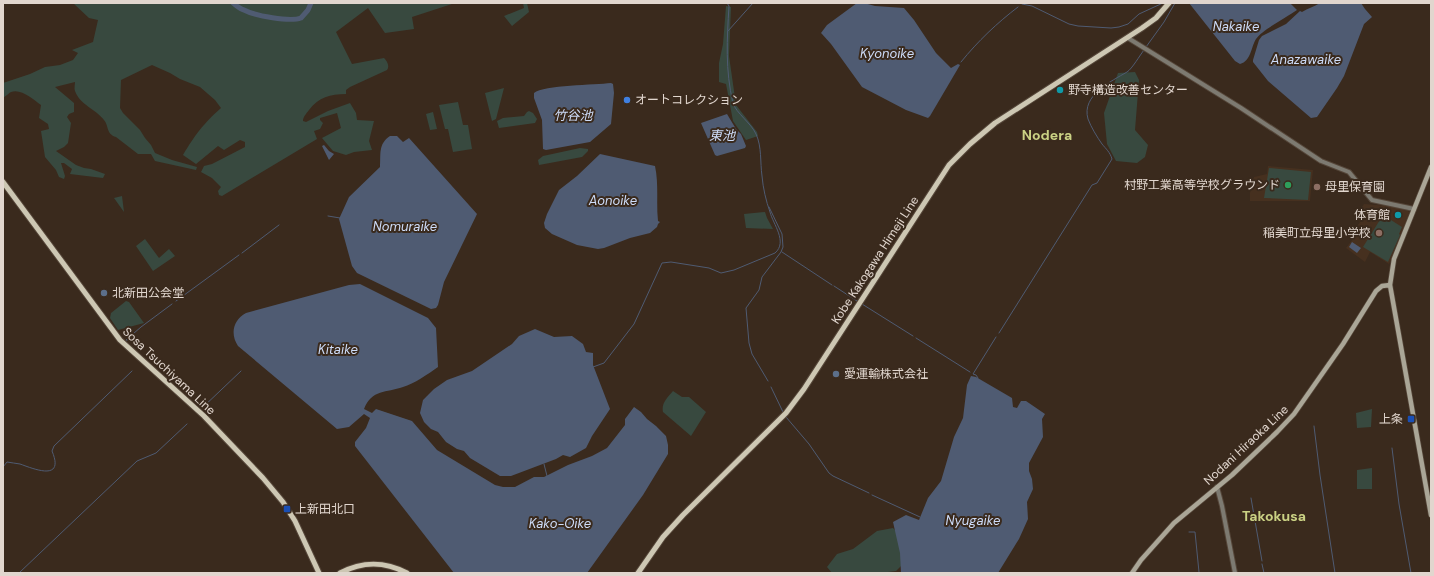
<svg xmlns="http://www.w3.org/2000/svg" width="1434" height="576" viewBox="0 0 1434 576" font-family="'DM Sans','Noto Sans JP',sans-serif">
	<rect width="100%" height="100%" fill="#3a2a1d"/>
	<path fill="#46301f" d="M1268 166 1313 170 1310 201H1250V193L1254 177 1267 174Z
		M1364 204 1390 206 1408 211 1411 214 1389 264 1370 252 1365 262 1346 248 1356 235 1353 232 1360 222 1355 218Z"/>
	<path fill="#38493f" d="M73 3H455L412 17 414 29 385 33 368 8 336 32 352 64 384 58C387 61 390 66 387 70L350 87 346 90V94C330 94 319 97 309 110 306 114 303 117 303 121L306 122 328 111 350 103 356 113 357 120 374 121 369 141 372 150 354 152 346 155 333 151 322 138 341 128 337 113 320 118V120L323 123 320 129 314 131 317 139 222 196 219 195 218 191 221 187 212 178 201 172 204 166 212 164 245 147V142L240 140 224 150 218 146 196 164 183 155C195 135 203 124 221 108L215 100 200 87 180 79 170 73 152 65 121 80 120 108 123 113 140 130 145 138 151 145 155 153 172 160 197 167 196 170 155 161 151 154H138L116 137C106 134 109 126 104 120 96 109 80 105 75 91 74 89 75 84 75 82L55 87 74 103V112L69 114 67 117 71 123 68 143 64 147 56 151 76 165 84 168 91 169 105 174 103 178 70 174 72 169 64 163H61L65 176 64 179 59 177 56 170 45 157 41 131 49 129 48 124 39 118 41 105C34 100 21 88 11 92 9 93 6 96 3 98V83L30 74 45 67 60 65 73 60 78 53 72 50 93 42 98 20 89 18Z
		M523 3H527L529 12 512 26 504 16 524 8Z
		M726 6 731 7 729 56 736 105 757 132 758 136 746 140 733 121 726 84 719 82V63L723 44Z
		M1135 72 1139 80 1135 130 1148 145 1145 157 1137 163 1116 161 1107 144 1104 113 1118 73Z
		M504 88 496 119 492 121 485 93Z
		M458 102 463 125H468L472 149 453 152 448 129H445L439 105Z
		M529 111 533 113 537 119 535 123 499 128 497 121 503 118 524 116 527 112Z
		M433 112 437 129 430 130 426 114Z
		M580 148 588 149V151L582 157 539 165 538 160 543 156Z
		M1269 168 1311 172 1308 200 1264 198Z
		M122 196 124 212 114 198Z
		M765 212 767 218 773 229 746 228 744 214Z
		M1383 215 1402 227 1399 234 1400 235 1388 262 1363 247Z
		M145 239 159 258 169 249 175 256 153 271 136 246Z
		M126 301 129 302 144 323 118 330 110 318 111 313Z
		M673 391 682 397H689L706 412 691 436 663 412C661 403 668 397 673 391Z
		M1372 409 1371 427 1357 428 1356 413Z
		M1372 468V489H1357V470Z
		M893 528 904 540 903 564 896 571 880 573H832L827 567 837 554 853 549 877 531Z"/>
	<path fill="#4f5b72" d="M857 3H864L875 6 904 8 914 20 936 53 951 68 958 64 960 65 930 116 928 118 906 110 862 87 831 44 822 34 821 33 827 25Z
		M1189 3H1290L1297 10C1286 18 1263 29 1256 39 1251 47 1251 61 1240 64L1235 61Z
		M1320 3H1361L1365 9 1372 17 1364 24 1344 76 1337 88 1317 117 1311 118 1268 81 1253 62V60L1259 40 1262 36 1286 24 1300 11 1302 12C1308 8 1314 7 1320 3Z
		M611 83 613 84 614 93 611 124 590 142 546 150 543 149 542 120 534 98V93C544 85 595 85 611 83Z
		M727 114 736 129 741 134 746 146 745 148 717 156 715 155 701 123Z
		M390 136H397L403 142 409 138 477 214 444 282 438 305 436 308 431 309 357 273 352 266 339 219 349 197 380 167C381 154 378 144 390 136Z
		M324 145 329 151 334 154 329 160 322 146Z
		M600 154 655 166C659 185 656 203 658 221L660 222 658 224 657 227 650 233 630 238 604 248 598 249 577 245 552 234 545 228 544 223 547 214 559 190 577 176Z
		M1352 242 1361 248 1357 253 1349 247Z
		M360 284 428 318 436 328 438 367C428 374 414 384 403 387 386 393 372 389 364 409L372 413 376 409 412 421 437 450 495 485 503 487H515L534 477H544L568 465 592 456 607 448 625 425V419L634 407 641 412 647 419 656 426 666 436 668 445V454L643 495 587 573H454L355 446V442L366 428 370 418 364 414 349 427 337 429 238 346C230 334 233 320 246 313L349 285Z
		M535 329 554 337 572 336 583 344 586 352 593 353V365L610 409 592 436 586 448 570 457 563 455 556 459 511 476H500L470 458 464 451 457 449 446 442 438 432 431 429 424 422 420 413 423 400 434 389 447 380 472 371 512 344 519 336Z
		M971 376 976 377 1012 398 1013 407 1017 408 1021 401H1026L1045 414 1042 419 1043 437 1029 463V471L1032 479 1033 489 1027 502 1028 519 1019 539 998 573H901L900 553 893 522 906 515 919 520 928 498 941 481 954 437 963 418 967 385Z"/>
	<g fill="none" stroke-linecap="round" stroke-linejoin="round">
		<path stroke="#4f5b72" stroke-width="1" d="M1022 4 1032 6 1069 24 1078 26 1111 28 1119 27 1128 24 1139 14 1163 3
			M728 31 753 3
			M1146 47 1164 22 1175 3
			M961 62C978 41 997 23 1018 7
			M328 216 340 218
			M782 252 832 285
			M242 253 279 225
			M834 286 857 301
			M176 301 239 255
			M862 304 913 336
			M999 333 1092 185 1097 183 1112 159C1110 152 1106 149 1102 144 1097 137 1091 127 1088 119 1081 95 1112 81 1127 72 1132 69 1140 55 1144 50
			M916 338 970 372
			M138 345V340H126L141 327 172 304
			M593 367 604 363 634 324 662 263 671 262 709 268 721 273 734 270 775 253C788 242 773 224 770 212 766 201 763 188 762 176 760 162 762 147 756 134 751 123 736 113 733 103 725 70 727 39 729 6L727 3
			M978 378 976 375 973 374 996 337
			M768 381 752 354 749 343 746 308 759 290 762 277 781 252 783 247 782 234 769 207
			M771 387 783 412
			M201 409 241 371
			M786 417 809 444 829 473 833 476 869 493
			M1314 426 1320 475 1335 573
			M1392 448 1399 504 1411 573
			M544 464 547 476
			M3 467 7 462C11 463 16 463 20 464 34 469 65 482 52 451L54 446 132 371
			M872 495 920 517
			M1251 498 1262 561
			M1189 532H1195L1199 572
			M1262 564 1264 573
			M19 573 137 461 156 453 187 424"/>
		<path stroke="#4f5b72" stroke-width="5" d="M233 3C237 6 240 9 244 10 255 16 290 22 301 18L308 10 311 3"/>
		<g stroke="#554639" stroke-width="6">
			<path id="tertiary" d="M1128 38 1241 108 1321 161 1349 172 1372 200 1414 209
				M1217 487 1222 506 1235 573"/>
		</g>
		<g stroke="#554639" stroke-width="6">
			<path id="secondary" d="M1431 167 1394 259 1390 285 1431 515
				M1132 573 1141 560 1174 523 1232 475 1277 432 1294 414 1343 344 1376 291 1382 286 1390 285"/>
		</g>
		<g stroke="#554639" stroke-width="7">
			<path id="primary" d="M3 182 120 340 204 416 263 478 283 502 295 521 319 573
				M340 573C363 561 384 561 407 573
				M638 573 663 537 683 515 786 413 804 389 949 165 970 144 995 123 1142 28 1156 18 1169 3"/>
		</g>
		<use href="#tertiary" stroke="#7d7a71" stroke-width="4"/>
		<use href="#secondary" stroke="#aaa697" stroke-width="4.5"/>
		<use href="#primary" stroke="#cdc7b3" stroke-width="5"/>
	</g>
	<g fill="#0f9aa8" stroke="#3a2a1d" stroke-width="1.5">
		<circle cx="1060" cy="90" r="4"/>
		<circle cx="1398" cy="215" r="4"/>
	</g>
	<circle fill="#3f7fe0" stroke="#3a2a1d" stroke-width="1.5" cx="627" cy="100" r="4"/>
	<circle fill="#2e9e5b" stroke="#3a2a1d" stroke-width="1.5" cx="1288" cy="185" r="4"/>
	<g fill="#8d6e63" stroke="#3a2a1d" stroke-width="1.5">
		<circle cx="1317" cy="187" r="4"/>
		<circle cx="1379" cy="233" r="4"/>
	</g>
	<g fill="#5c6f8a" stroke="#3a2a1d" stroke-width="1.5">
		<circle cx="104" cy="293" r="4"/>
		<circle cx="836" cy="374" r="4"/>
	</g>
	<g fill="#1a4fb4" stroke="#3a2a1d" stroke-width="1.5">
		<rect x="1407" y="415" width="8" height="8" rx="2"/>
		<rect x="283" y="505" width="8" height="8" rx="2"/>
	</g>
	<g text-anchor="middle" stroke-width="4" stroke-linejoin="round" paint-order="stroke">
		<g font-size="12" fill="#e1d6ce" stroke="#3a2a1d" text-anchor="start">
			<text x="1068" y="94">野寺構造改善センター</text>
			<text x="635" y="104">オートコレクション</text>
			<text x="1280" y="189" text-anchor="end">村野工業高等学校グラウンド</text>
			<text x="1325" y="191">母里保育園</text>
			<text x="1390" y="219" text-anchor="end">体育館</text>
			<text x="1371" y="237" text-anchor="end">稲美町立母里小学校</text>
			<text x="112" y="297">北新田公会堂</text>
			<text x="844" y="378">愛運輸株式会社</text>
			<text x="1403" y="423" text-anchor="end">上条</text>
			<text x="295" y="513">上新田北口</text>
		</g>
		<g font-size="12" fill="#e1d6ce" stroke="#3a2a1d">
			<text transform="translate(875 260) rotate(-57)" y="4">Kobe Kakogawa Himeji Line</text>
			<text transform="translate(169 371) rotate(43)" y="4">Sosa Tsuchiyama Line</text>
			<text transform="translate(1246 445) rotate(-43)" y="4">Nodani Hiraoka Line</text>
		</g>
		<g font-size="13" font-style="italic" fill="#ceddfa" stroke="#3a2a1d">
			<text x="1236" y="31">Nakaike</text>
			<text x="887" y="58">Kyonoike</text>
			<text x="1306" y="64">Anazawaike</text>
			<text x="573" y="120">竹谷池</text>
			<text x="722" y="140">東池</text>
			<text x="613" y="205">Aonoike</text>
			<text x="405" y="231">Nomuraike</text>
			<text x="338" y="354">Kitaike</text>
			<text x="973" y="525">Nyugaike</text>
			<text x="560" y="528">Kako-Oike</text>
		</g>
		<g font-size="14" font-weight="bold" fill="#cad184" stroke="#3a2a1d">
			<text x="1047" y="140">Nodera</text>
			<text x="1274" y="521">Takokusa</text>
		</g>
	</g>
	<rect width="1434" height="576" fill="none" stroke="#e1d6ce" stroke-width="8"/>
</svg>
